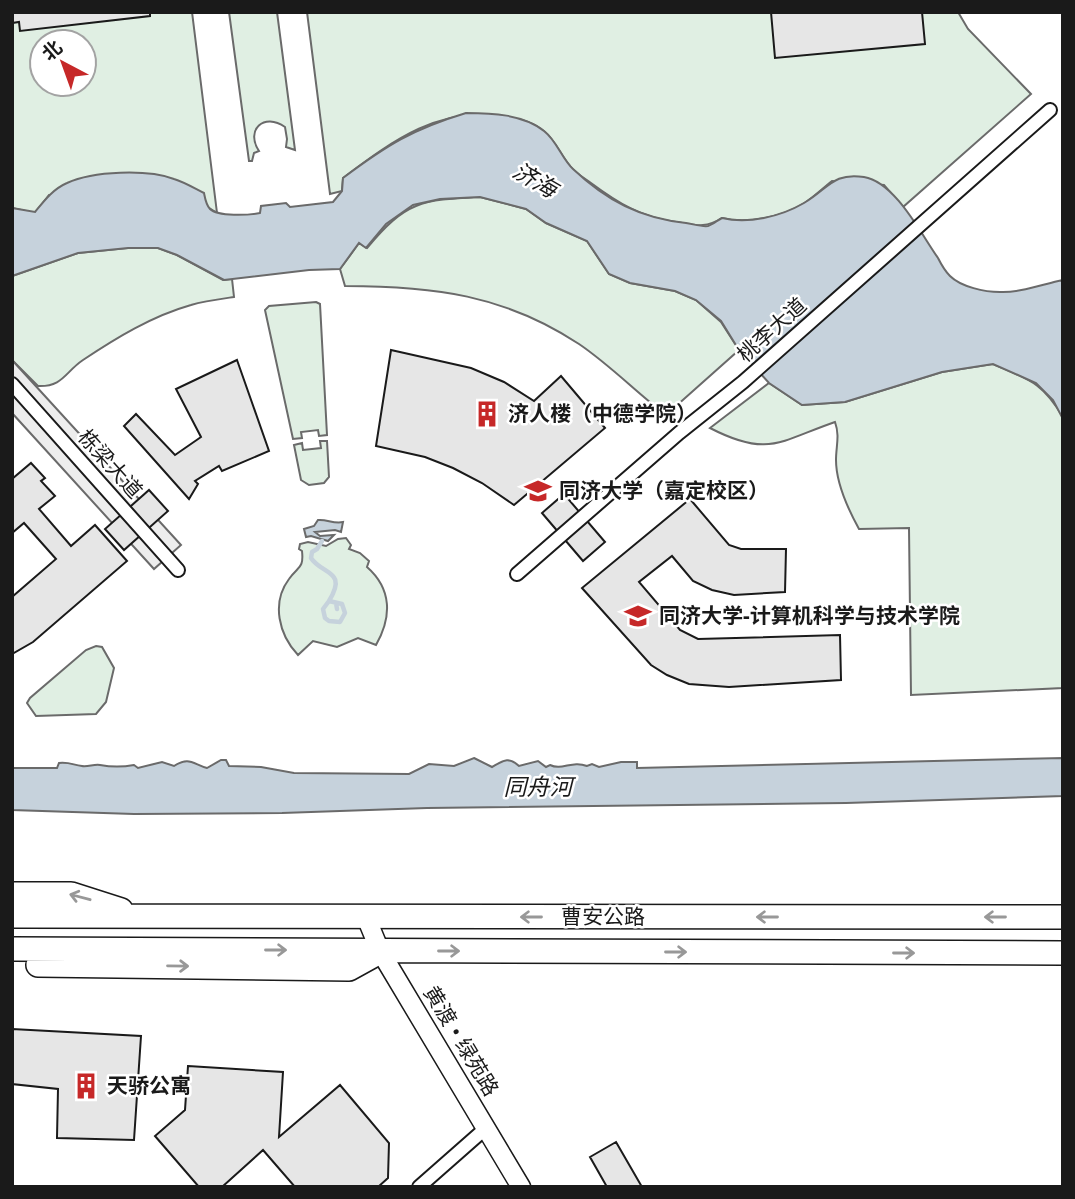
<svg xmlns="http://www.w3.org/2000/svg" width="1075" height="1199" viewBox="0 0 1075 1199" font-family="'Noto Sans','Noto Sans SC',sans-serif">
	<rect width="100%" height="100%" fill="#fff"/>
	<path fill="#e0efe3" stroke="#6a6a6a" stroke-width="2" fill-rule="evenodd" d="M12 12H192L217 213 209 208 49 195 35 213 12 208ZM42 42H84V84H42Z
		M229 12H277L295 150 286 147 287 139 285 127C264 112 245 130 259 151L254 153 252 161H249Z
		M307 12H958L968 29 1031 94 903 207 884 185 832 181C823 188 815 196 806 202 784 217 748 224 722 218 704 229 696 225 676 222 642 218 618 203 591 183 584 178 575 173 570 166 561 155 556 142 545 132 534 122 520 119 506 117 442 104 392 141 343 178L342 191 330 194Z
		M480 197 526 209 546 223 587 241 609 274 630 283 675 291 696 300 721 322 739 350 666 415C637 393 610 365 579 344 505 295 433 286 345 286L340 269 359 243 367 248C406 201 421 200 480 197Z
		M128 248H158L177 255 223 280 232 279 234 297C220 299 204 301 191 305 152 316 116 338 83 360 65 372 63 387 38 386L12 360V276L78 253Z
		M316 302 320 304 327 435 319 436 318 430 301 432 302 438 293 439 265 310 269 306Z
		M993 364C1030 380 1042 382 1063 417V688L911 695 909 528 859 529C848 509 836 484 836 460 836 446 840 436 835 422 780 441 768 458 710 428L769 383 802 405 845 402 942 372Z
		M320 441H327L329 477 324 483 309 485 301 480 294 445 302 443 303 450 321 448Z
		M346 538 351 545 349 549 360 553 369 561 367 567C392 589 392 617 376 645L358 638 337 647 313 641 298 655C279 635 271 603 289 579 298 566 304 569 302 551L299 549 300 544 308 542 326 546 338 539Z
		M96 646 102 647 114 668 106 702 96 714 36 716 27 703 30 698 86 650Z"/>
	<path fill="#ededed" stroke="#6a6a6a" stroke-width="2" d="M12 360 181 545 154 569 12 413Z"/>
	<path fill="#c6d2dc" stroke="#6a6a6a" stroke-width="2" d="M466 113C491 113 523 114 544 131 557 141 562 159 573 169 607 201 640 218 686 223 693 224 702 227 708 226 712 225 718 220 722 218 748 224 780 217 804 203 828 189 833 172 864 177 895 182 921 234 938 258 941 264 945 271 950 276 961 287 985 292 1000 292 1020 293 1043 284 1063 280V419L1053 400 1036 383 993 364 942 372 845 402 802 405 769 383 739 350 721 321 696 300 675 291 630 283 609 274 587 241 546 223 526 209 480 197 440 199 413 205 386 224 366 248 359 243 340 269 309 270 224 280 177 255 158 248H128L78 253 12 276V208L35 212C44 201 53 189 67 183 93 171 147 169 174 179 184 182 194 188 204 193 205 198 206 205 210 209 218 217 249 215 260 213L261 206 286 203 290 207 333 202 342 191 343 178C387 145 413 129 466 113Z
		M318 520C327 519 333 524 343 522L341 532 335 530 315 532 320 536 334 535 328 541 311 536 306 537 304 529 314 526Z
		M474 758 492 767C503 761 508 756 519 766L538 761 546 767 550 765C562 771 572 760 587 766L592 764 599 767 621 762H637V768L1063 758V796L846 803 427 808 282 813 134 814 12 810V768H57L59 763C70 762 73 765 82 766 88 767 94 764 100 765 111 767 123 767 134 765L138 768 162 762 174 766C189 756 193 764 207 768L221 760H226L229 766 261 767 294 773 409 774 429 764 454 766Z"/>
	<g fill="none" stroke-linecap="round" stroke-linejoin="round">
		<path stroke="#c6d2dc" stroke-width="4.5" d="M322 541 317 549 312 552 311 558C322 575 348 570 329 601
			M329 601 342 604 345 613 340 622 329 621 325 618 323 609Z
			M336 603 337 609"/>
	</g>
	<path fill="#e6e6e6" stroke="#1a1a1a" stroke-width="2" d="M12 12H157L150 13V16L20 31 19 22 12 23Z
		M771 12H922L925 44 775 58Z
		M391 350 471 368 504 382 534 401 561 376 605 428 514 505 482 483 453 468 425 457 376 446Z
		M237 360 269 451 222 471 219 466 195 481 198 484 189 499 124 426 136 414 175 455 201 437 176 389Z
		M31 463 45 478 41 481 55 496 39 509 71 546 95 525 127 561 33 642 12 654V597L56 559 24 523 12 533V479Z
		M149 490 168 511 124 550 105 529Z
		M564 494 605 542 583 561 542 513Z
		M690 499 729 545 741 549H786L785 592 734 595 712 590 693 581 672 556 639 582 680 630 698 639 840 635 841 680 729 687 689 684 667 675 651 665 582 588Z
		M12 1029 141 1036 134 1140 57 1138 58 1089 12 1084Z
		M188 1066 283 1072 279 1137 340 1085 389 1143 388 1178 378 1187H295L263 1150 222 1187H199L155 1136 185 1110Z
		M616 1142 642 1187H607L590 1157Z"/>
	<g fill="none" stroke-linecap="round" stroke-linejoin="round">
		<g stroke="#1a1a1a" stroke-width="16">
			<path id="street" d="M12 384 178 570
				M517 574 679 433 743 382 1050 110
				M419 1187 486 1128"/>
		</g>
		<g stroke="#1a1a1a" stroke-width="21">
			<path id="secondary" d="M366 917 380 951 521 1187"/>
		</g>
		<g stroke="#1a1a1a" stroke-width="26">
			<path id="highway" d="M12 894H71L121 910
				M12 916 1063 917
				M12 949 1063 953
				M38 965 349 969 378 953"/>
		</g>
		<use href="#street" stroke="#fff" stroke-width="12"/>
		<use href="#secondary" stroke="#fff" stroke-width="18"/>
		<use href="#highway" stroke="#fff" stroke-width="23"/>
	</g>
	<defs><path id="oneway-shaft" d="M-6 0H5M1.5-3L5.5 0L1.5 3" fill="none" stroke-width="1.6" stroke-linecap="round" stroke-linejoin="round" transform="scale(1.75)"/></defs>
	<g stroke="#989898">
		<use href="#oneway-shaft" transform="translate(80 897) rotate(-165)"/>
		<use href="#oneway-shaft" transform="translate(531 917) rotate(-180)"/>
		<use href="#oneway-shaft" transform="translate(767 917) rotate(-180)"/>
		<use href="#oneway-shaft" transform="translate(995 917) rotate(-180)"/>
		<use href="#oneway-shaft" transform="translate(276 950)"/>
		<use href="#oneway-shaft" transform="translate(449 951)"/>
		<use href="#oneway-shaft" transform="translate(676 952)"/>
		<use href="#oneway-shaft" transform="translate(904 953)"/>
		<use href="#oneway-shaft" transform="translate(178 966) rotate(1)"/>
	</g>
	<defs>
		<g id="building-bare" transform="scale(2.1)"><path d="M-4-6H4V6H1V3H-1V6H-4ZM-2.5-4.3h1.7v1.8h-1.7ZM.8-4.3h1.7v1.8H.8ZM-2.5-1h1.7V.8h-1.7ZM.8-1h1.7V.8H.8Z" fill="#c62828" stroke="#fff" stroke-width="2.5" paint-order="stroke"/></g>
		<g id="university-bare" transform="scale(2.1)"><path d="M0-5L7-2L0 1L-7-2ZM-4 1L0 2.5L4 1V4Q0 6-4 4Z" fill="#c62828" stroke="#fff" stroke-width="2.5" paint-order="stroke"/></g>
	</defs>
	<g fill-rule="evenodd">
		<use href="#building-bare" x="487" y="414"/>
		<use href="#university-bare" x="538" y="491"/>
		<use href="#university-bare" x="638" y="616"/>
		<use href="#building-bare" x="86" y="1086"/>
	</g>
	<g text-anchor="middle" stroke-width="5" stroke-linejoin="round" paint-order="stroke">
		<g font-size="21" fill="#1a1a1a" stroke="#fff">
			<text transform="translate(772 330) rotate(-42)" y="7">桃李大道</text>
			<text transform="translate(110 464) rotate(48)" y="7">栋梁大道</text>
			<text x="603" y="924">曹安公路</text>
			<text transform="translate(461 1041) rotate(59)" y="7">黄渡 • 绿苑路</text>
		</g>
		<g font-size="21" font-weight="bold" fill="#1a1a1a" stroke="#fff" text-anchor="start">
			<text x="508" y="421">济人楼（中德学院）</text>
			<text x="559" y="498">同济大学（嘉定校区）</text>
			<text x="659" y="623">同济大学-计算机科学与技术学院</text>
			<text x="107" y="1093">天骄公寓</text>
		</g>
		<g font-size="23" font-style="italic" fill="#1a1a1a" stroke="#fff">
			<text transform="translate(535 180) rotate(30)" y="8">济海</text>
			<text x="538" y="795">同舟河</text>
		</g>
	</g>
	<rect width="1075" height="1199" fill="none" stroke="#1a1a1a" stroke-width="28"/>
	<g transform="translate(63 63) rotate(319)"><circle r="33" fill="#ffffff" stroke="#a3a3a3" stroke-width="2"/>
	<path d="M0-5L12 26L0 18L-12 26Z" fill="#c62828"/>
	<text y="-10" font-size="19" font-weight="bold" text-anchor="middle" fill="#1a1a1a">北</text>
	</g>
</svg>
